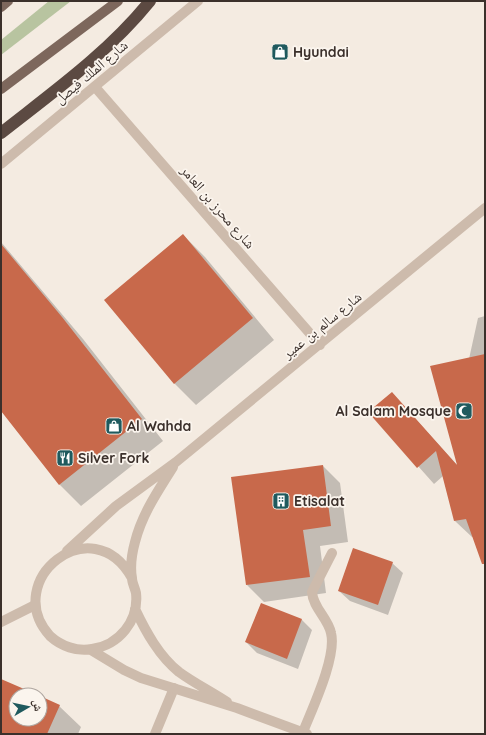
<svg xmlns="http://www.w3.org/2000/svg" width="486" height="735" viewBox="0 0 486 735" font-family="Quicksand,'Noto Naskh Arabic',sans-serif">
	<rect width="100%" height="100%" fill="#f4ebe1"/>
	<path fill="#b8c4a0" d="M49 1H71L1 55V40Z"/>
	<path fill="#0003" d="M183 235 205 257 274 340 196 405 175 384 106 300Z
		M1 242 83 339 163 441 81 506 60 485 1 410Z
		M485 316V541L479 536 472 537 455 521 443 476 434 484 370 412 392 393 458 466 469 359 478 318Z
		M323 466 340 483 348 542 320 546 326 593 264 602 247 585Z
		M392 563 403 573 388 615 350 601 339 591Z
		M261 604 302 620 312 630 298 669 257 653 246 642Z
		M1 680 36 695H16V719H40V697L59 706 81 727 78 734H1Z"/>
	<path fill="#c8694b" d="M183 234 253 318 174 384 104 300Z
		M1 244 62 317 142 419 59 485 1 411Z
		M485 354V564H482L466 519 454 521 436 451 417 468 368 412 392 392 457 465 430 366Z
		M323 465 331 526 303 530 310 577 246 585 231 477Z
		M353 548 393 562 378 605 338 591Z
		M261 603 302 619 287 659 245 642Z
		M1 679 38 695H16V719H40V696L60 705 47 734H1Z"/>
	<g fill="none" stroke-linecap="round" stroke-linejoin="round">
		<path stroke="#cdbbac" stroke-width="10" d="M1 622 35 605
			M303 732C312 709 337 657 331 633 328 618 313 608 312 592L332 553
			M155 734 174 688"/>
		<path stroke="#cdbbac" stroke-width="10" d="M95 87 320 345
			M1 164 198 1
			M67 551 116 506 176 462 485 208
			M132 578C92 506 0 581 50 636 61 646 77 652 92 649 119 645 139 621 136 593 135 588 132 583 132 578 130 567 132 553 135 542 142 514 158 491 173 467
			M135 609C146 632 159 656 179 672 194 683 212 692 227 702
			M91 650 124 670 141 678 237 708 307 734"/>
		<path stroke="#7d675c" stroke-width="10" d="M1 7 8 1
			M1 89 118 1"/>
		<path stroke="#5c4a42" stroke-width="12" d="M1 133C53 92 108 53 150 1"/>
	</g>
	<defs>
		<g id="shop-square" transform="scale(0.9)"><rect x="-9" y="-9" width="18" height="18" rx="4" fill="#1f5a5e" stroke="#fbf5ee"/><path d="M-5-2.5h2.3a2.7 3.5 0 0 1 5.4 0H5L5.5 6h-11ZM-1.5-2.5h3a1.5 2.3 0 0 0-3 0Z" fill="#fff"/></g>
		<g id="mosque-square" transform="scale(0.9)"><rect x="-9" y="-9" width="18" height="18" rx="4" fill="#1f5a5e" stroke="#fbf5ee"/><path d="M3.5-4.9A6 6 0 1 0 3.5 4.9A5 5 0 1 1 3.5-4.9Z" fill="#fff"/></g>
		<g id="restaurant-square" transform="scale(0.9)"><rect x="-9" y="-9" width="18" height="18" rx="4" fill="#1f5a5e" stroke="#fbf5ee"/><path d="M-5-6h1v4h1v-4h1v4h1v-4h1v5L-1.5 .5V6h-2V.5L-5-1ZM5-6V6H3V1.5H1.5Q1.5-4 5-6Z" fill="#fff"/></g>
		<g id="building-square" transform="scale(0.9)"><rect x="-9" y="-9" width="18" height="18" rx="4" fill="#1f5a5e" stroke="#fbf5ee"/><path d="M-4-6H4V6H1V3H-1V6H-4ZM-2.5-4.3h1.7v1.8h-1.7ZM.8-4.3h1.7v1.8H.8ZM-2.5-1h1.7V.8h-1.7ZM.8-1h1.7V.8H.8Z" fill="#fff"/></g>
	</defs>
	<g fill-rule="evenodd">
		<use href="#shop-square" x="280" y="52"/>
		<use href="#mosque-square" x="464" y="411"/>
		<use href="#shop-square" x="114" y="426"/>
		<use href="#restaurant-square" x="65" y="458"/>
		<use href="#building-square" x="281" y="501"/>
	</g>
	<g text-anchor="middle" stroke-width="3.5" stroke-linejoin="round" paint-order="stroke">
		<g font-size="14" font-weight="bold" fill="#3b302b" stroke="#fbf5ee" text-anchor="start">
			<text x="293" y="57">Hyundai</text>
			<text x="451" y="416" text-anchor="end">Al Salam Mosque</text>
			<text x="127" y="431">Al Wahda</text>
			<text x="78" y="463">Silver Fork</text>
			<text x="294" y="506">Etisalat</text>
		</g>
		<g font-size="14" fill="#3b302b" stroke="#fbf5ee">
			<text transform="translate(91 72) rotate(-40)" y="5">شارع الملك فيصل</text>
			<text transform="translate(218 207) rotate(49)" y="5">شارع محرز بن العامر</text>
			<text transform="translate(322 325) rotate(-39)" y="5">شارع سالم بن عمير</text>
		</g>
	</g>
	<rect width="486" height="735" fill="none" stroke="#3b302b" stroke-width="4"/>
	<g transform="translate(28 707) rotate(81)"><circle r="19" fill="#fbf5ee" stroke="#aea6a0"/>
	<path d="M0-3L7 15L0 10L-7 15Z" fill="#1f5a5e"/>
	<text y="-6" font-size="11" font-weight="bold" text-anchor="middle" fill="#3b302b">ش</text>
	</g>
</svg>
